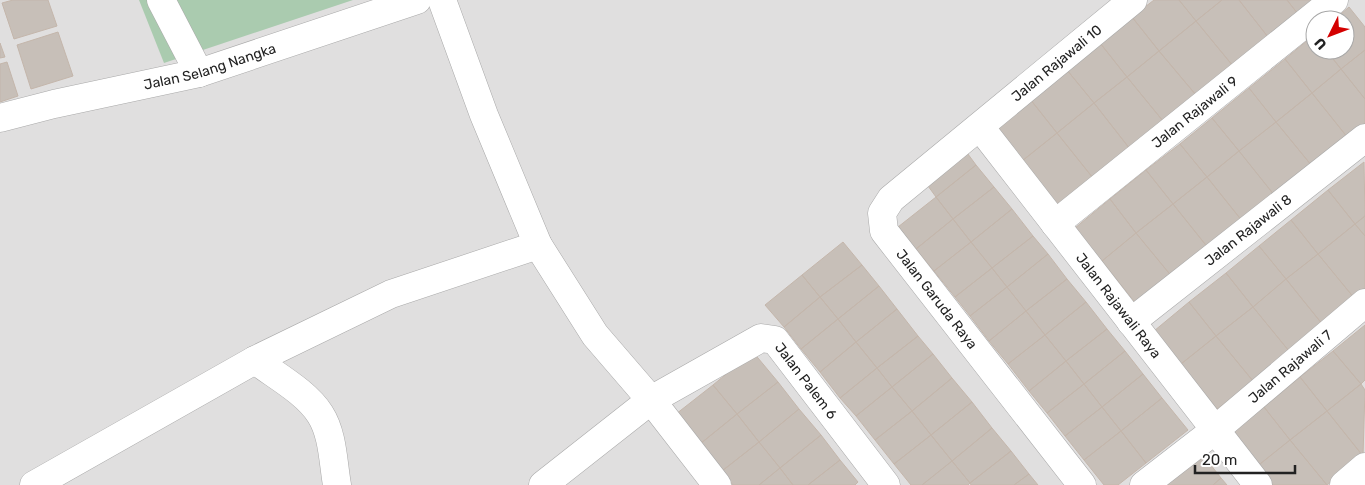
<svg xmlns="http://www.w3.org/2000/svg" width="1365" height="485" viewBox="0 0 1365 485" font-family="Rubik,sans-serif">
	<rect width="100%" height="100%" fill="#f2efe9"/>
	<path fill="#e0dfdf" fill-rule="evenodd" d="M0 0H1365V485H0ZM1315 20H1345V50H1315Z"/>
	<path fill="#aacbaf" d="M139 0H353L164 63Z"/>
	<path fill="#c7bfb8" stroke="#c4b6ab" d="M13 0H48L57 26 14 39 2 3Z
		M1154 0H1179L1196 21 1159 51 1132 17Z
		M1179 0H1222L1196 21Z
		M1222 0H1239L1268 37 1233 66 1196 21Z
		M1239 0H1287L1298 14 1268 37Z
		M1287 0H1315L1298 14Z
		M1349 7 1365 27V50L1341 69 1326 50H1345V20H1334Z
		M1132 17 1159 51 1127 77 1100 43Z
		M1196 21 1233 66 1196 95 1159 51Z
		M58 32 73 76 31 89 17 45Z
		M1314 35 1315 50H1326L1341 69 1312 93 1285 59Z
		M0 43 5 57 0 58Z
		M1100 43 1127 77 1094 103 1067 70Z
		M1365 50V99L1341 69Z
		M1159 51 1196 95 1163 121 1127 77Z
		M1285 59 1312 93 1276 122 1249 88Z
		M7 62 18 96 0 102V64Z
		M1341 69 1365 99V124L1348 138 1312 93Z
		M1067 70 1094 103 1057 133 1030 99Z
		M1127 77 1163 121 1130 149 1094 103Z
		M1249 88 1276 122 1239 151 1212 118Z
		M1312 93 1348 138 1312 166 1276 122Z
		M1030 99 1057 133 1022 161 995 128Z
		M1094 103 1130 149 1093 178 1057 133Z
		M1212 118 1239 151 1207 177 1180 144Z
		M1276 122 1312 166 1275 196 1239 151Z
		M1057 133 1093 178 1058 206 1022 161Z
		M1180 144 1207 177 1173 204 1146 170Z
		M962 146 976 165 936 197 923 179Z
		M1239 151 1275 196 1243 222 1207 177Z
		M1364 162 1365 216 1355 224 1328 190Z
		M976 165 994 187 953 219 936 197Z
		M1146 170 1173 204 1136 233 1110 199Z
		M1207 177 1243 222 1209 249 1173 204Z
		M994 187 1012 209 971 242 953 219Z
		M1328 190 1355 224 1318 254 1291 220Z
		M936 197 953 219 916 249 898 227Z
		M1110 199 1136 233 1102 261 1075 228Z
		M1173 204 1209 249 1173 278 1136 233Z
		M1012 209 1033 236 992 268 971 242Z
		M1365 216V236L1355 224Z
		M953 219 971 242 934 271 916 249Z
		M1291 220 1318 254 1286 279 1259 246Z
		M1355 224 1365 236V290L1355 299 1318 254Z
		M1136 233 1173 278 1138 306 1102 261Z
		M1033 236 1048 254 1007 287 992 268Z
		M843 242 862 265 820 297 802 275Z
		M971 242 992 268 955 297 934 271Z
		M1259 246 1286 279 1253 307 1226 273Z
		M1048 254 1067 279 1026 311 1007 287Z
		M1318 254 1355 299 1323 325 1286 279Z
		M862 265 879 286 838 319 820 297Z
		M992 268 1007 287 970 316 955 297Z
		M1226 273 1253 307 1216 336 1189 302Z
		M802 275 820 297 784 327 765 305Z
		M1067 279 1086 302 1045 335 1026 311Z
		M1286 279 1323 325 1289 351 1253 307Z
		M879 286 897 309 856 342 838 319Z
		M1007 287 1026 311 989 341 970 316Z
		M820 297 838 319 801 349 784 327Z
		M1086 302 1107 329 1066 361 1045 335Z
		M1189 302 1216 336 1181 364 1154 331Z
		M1253 307 1289 351 1253 381 1216 336Z
		M897 309 918 336 877 368 856 342Z
		M1026 311 1045 335 1008 364 989 341Z
		M838 319 856 342 820 372 801 349Z
		M1365 325V380L1361 384 1333 351Z
		M1107 329 1125 351 1084 384 1066 361Z
		M1045 335 1066 361 1029 391 1008 364Z
		M918 336 933 354 892 387 877 368Z
		M1216 336 1253 381 1217 409 1181 364Z
		M856 342 877 368 840 398 820 372Z
		M1125 351 1143 374 1102 407 1084 384Z
		M1333 351 1361 384 1327 411 1300 377Z
		M753 352 778 382 737 414 713 385Z
		M933 354 952 378 912 411 892 387Z
		M1066 361 1084 384 1047 413 1029 391Z
		M877 368 892 387 856 416 840 398Z
		M1143 374 1162 398 1121 431 1102 407Z
		M1300 377 1327 411 1290 440 1264 407Z
		M952 378 972 402 931 435 912 411Z
		M778 382 799 409 759 442 737 414Z
		M1084 384 1102 407 1065 436 1047 413Z
		M1361 384 1365 390 1363 456 1327 411Z
		M713 385 737 414 700 444 676 414Z
		M892 387 912 411 875 440 856 416Z
		M1162 398 1188 430 1146 463 1121 431Z
		M972 402 992 428 952 461 931 435Z
		M1102 407 1121 431 1084 460 1065 436Z
		M1264 407 1290 440 1255 468 1228 435Z
		M799 409 821 435 780 468 759 442Z
		M912 411 931 435 894 464 875 440Z
		M1327 411 1363 456 1327 485 1290 440Z
		M737 414 759 442 722 471 700 444Z
		M992 428 1011 451 970 483 952 461Z
		M1121 431 1146 463 1118 485H1104L1084 460Z
		M821 435 840 460 808 485H793L780 468Z
		M931 435 952 461 922 485H911L894 464Z
		M1290 440 1327 485H1269L1255 468Z
		M759 442 780 468 759 485H733L722 471Z
		M1011 451 1029 474 1014 485H971L970 483Z
		M1203 455 1221 478 1213 485H1166Z
		M840 460 858 482 855 485H808Z
		M952 461 970 483 968 485H922Z
		M780 468 793 485H759Z
		M1029 474 1038 485H1014Z
		M1221 478 1227 485H1213Z"/>
	<g fill="none" stroke-linecap="round" stroke-linejoin="round">
		<g stroke="#a9a9a9" stroke-width="29">
			<g id="minor">
				<path d="M161 0 199 73"/>
				<path d="M442 0 484 115 538 245 595 335 651 400 717 485"/>
				<path id="s1" d="M0 118 54 104 199 73 417 0"/>
				<path id="s2" d="M980 127 1258 485"/>
				<path id="s3" d="M1055 224 1334 0"/>
				<path id="s4" d="M1131 322 1365 138"/>
				<path d="M255 360C276 376 306 392 320 414 333 434 333 462 337 485"/>
				<path d="M34 485 255 360 391 294 538 245"/>
				<path id="s5" d="M543 485 651 400 761 338 775 340 886 485"/>
				<path id="s6" d="M1082 485 884 231 882 213 891 199 1133 0"/>
				<path id="s7" d="M1144 485 1215 430 1365 303"/>
				<path d="M1344 485 1365 467"/>
			</g>
		</g>
		<use href="#minor" stroke="#fff" stroke-width="28"/>
	</g>
	<g text-anchor="middle" stroke-width="4" stroke-linejoin="round" paint-order="stroke">
		<g font-size="14" fill="#222" stroke="#fff">
			<text dy="5" stroke="none"><textPath href="#s6" startOffset="571">Jalan Rajawali 10</textPath></text>
			<text dy="5" stroke="none"><textPath href="#s1" startOffset="216">Jalan Selang Nangka</textPath></text>
			<text dy="5" stroke="none"><textPath href="#s3" startOffset="179">Jalan Rajawali 9</textPath></text>
			<text dy="5" stroke="none"><textPath href="#s4" startOffset="149">Jalan Rajawali 8</textPath></text>
			<text transform="translate(937 299) rotate(52)" y="5">Jalan Garuda Raya</text>
			<text dy="5" stroke="none"><textPath href="#s2" startOffset="226">Jalan Rajawali Raya</textPath></text>
			<text dy="5" stroke="none"><textPath href="#s7" startOffset="188">Jalan Rajawali 7</textPath></text>
			<text dy="5" stroke="none"><textPath href="#s5" startOffset="329">Jalan Palem 6</textPath></text>
		</g>
	</g>
	<g transform="translate(1330 35) rotate(228)"><circle r="24" fill="#ffffff" stroke="#a7a7a7"/>
	<path d="M0-4L9 19L0 12L-9 19Z" fill="#d40000"/>
	<text y="-8" font-size="14" font-weight="bold" text-anchor="middle" fill="#222222">U</text>
	</g>
	<path d="M1195 465v8h100v-8" fill="none" stroke="#222222" stroke-width="2.5"/>
	<text x="1202" y="465" font-size="15" fill="#222222" stroke="#ffffff" stroke-width="4" paint-order="stroke">20 m</text>
</svg>
